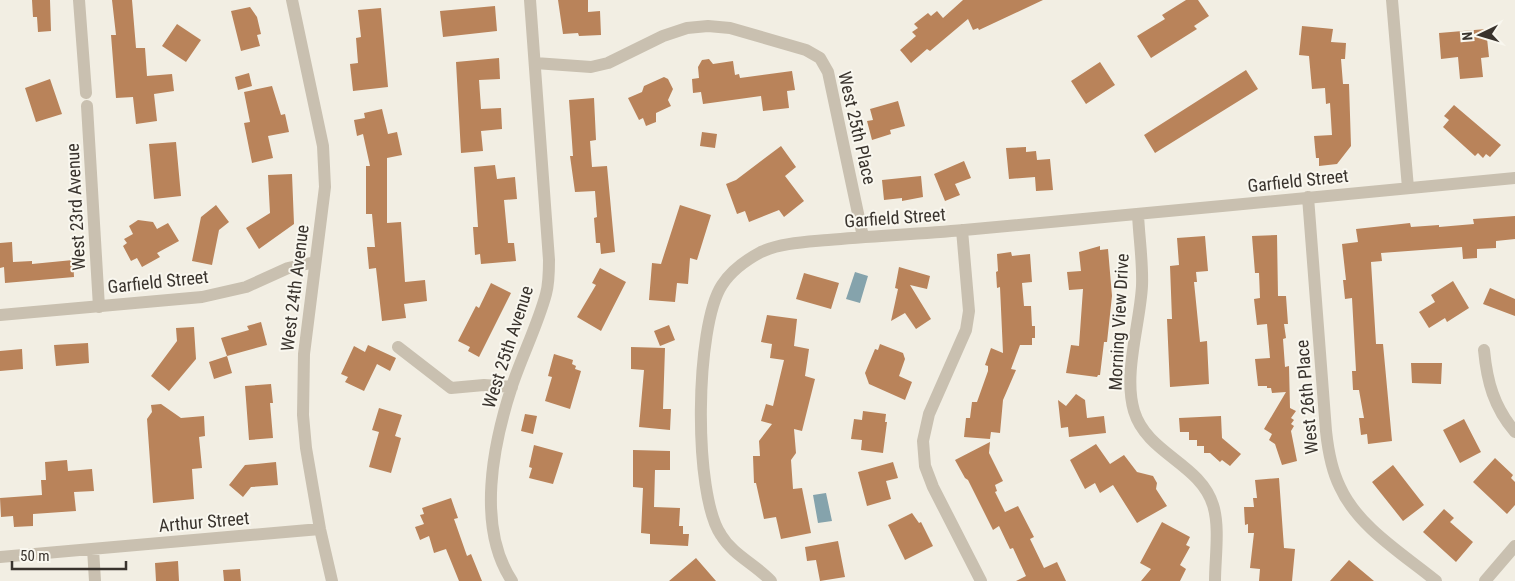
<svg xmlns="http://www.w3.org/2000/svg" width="1515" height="581" viewBox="0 0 1515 581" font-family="'Roboto Condensed',sans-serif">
	<rect width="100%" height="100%" fill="#f2eee3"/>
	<path fill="#85a3ac" d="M855 272 868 276 860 303 846 299Z
		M826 493 832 521 818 523 813 495Z"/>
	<path fill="#b9835a" d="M32 0H50L51 31 38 32 37 17H33Z
		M112 0H132L136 48H145L147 76 172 74 174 91 154 94 157 121 136 124 133 97 116 98 111 35H116Z
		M558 0H588V12L600 11 601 35 579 36 578 33 563 34Z
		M963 0H1043L979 30 978 28 973 30 968 19 930 51 927 49 911 63 900 50 916 36 912 32 918 28 914 24 928 13 931 16 937 11 943 18Z
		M1186 0H1198L1209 16 1194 26 1197 29 1151 58 1137 36 1165 19 1162 15Z
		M495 6 497 31 443 37 440 11Z
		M250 7 257 17 261 34 257 35 260 46 241 51 231 11Z
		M381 8 388 87 353 91 350 64 358 63 356 38 361 37 358 10Z
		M177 24 201 40 186 62 162 46Z
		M1302 26 1333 29 1331 42 1346 43 1345 59H1341L1343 84H1349L1351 146 1337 164 1319 166V158H1316L1314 136 1332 135 1330 103 1326 104 1325 88 1312 89 1309 56 1299 55Z
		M1486 29 1489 57 1481 58 1483 77 1460 79 1458 57 1441 59 1439 33Z
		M499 58 500 79 479 80 481 109 501 108 502 129 481 131 483 151 461 153 456 62Z
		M709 59 713 64 733 61 735 75 739 74 740 78 792 71 795 90 787 91 789 108 763 111 761 96 703 104 701 92 693 93 692 79 699 78 698 67 702 60Z
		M1100 62 1115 85 1086 104 1071 81Z
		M1246 70 1258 89 1155 153 1144 135Z
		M249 73 252 86 238 90 235 77Z
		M664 77 668 79 673 89 668 100 671 106 656 113V122L646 126 643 118 639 120 628 98 642 92 644 86Z
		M50 79 62 114 36 122 25 88Z
		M272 86 281 115 285 114 289 132 268 136 273 158 252 163 244 123 250 122 244 92Z
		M594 98 596 140 590 141 592 167 607 166 615 252 601 254 600 243H596L594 218 597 217 595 191 575 192 570 156H573L569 100Z
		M898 101 905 126 890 130 891 134 872 140 867 121 873 120 870 109Z
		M1454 105 1501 145 1490 157 1486 154 1483 158 1478 153 1475 156 1443 127 1449 120 1444 116Z
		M382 109 388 134 397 132 402 155 387 158V223L401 222 405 282 425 280 427 301 404 304 406 318 382 321 376 268 369 269 367 247H375L372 214H366V166H370L363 134 357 136 354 120 365 118 364 113Z
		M702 132 717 134 715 148 700 146Z
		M176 142 181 196 154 199 149 144Z
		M781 146 796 167 785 176 804 201 784 217 779 210 749 222 745 211 737 214 726 184 736 180Z
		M1026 147V152L1036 151 1037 160 1050 159 1053 190 1036 191 1035 177 1009 179 1006 148Z
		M964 161 971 178 955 184 960 195 945 201 934 174Z
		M495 165 497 179 515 177 517 199 504 200 508 243H514L516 261 481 264 480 254 475 255 473 227H478L474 167Z
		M292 174 294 224 259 249 246 228 270 213 268 175Z
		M921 176 923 197 902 201V198L884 200 882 180Z
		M216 205 229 222 219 230 212 265 192 261 201 217Z
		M680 205 711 215 697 260 690 258 688 284 677 283 675 302 649 300 652 263 661 264Z
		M1515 216V239L1496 241V248L1477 249V258L1463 259 1462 247 1381 253 1382 261 1371 262 1376 344H1383L1392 441 1368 444 1367 434 1361 435 1359 418H1364L1359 390H1353L1352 371H1356L1352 298 1345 299 1343 280H1346L1342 244 1358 242 1356 229 1410 223 1411 227 1439 225V227L1474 224 1473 219Z
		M138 220 153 222 157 229 168 223 179 241 157 253 160 257 142 267 137 258 131 261 123 246 127 243 124 239 133 234 129 226Z
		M1277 235 1278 296H1286L1288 324H1284L1286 338 1283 339 1285 367 1289 366 1290 408 1296 411 1291 418 1294 420 1291 424 1294 426 1291 431 1297 461 1282 465 1275 444 1269 440 1272 434 1264 429 1286 392 1272 393 1271 388H1267V386H1258L1255 359 1270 358 1267 324 1257 325 1254 299 1260 298 1259 273H1255L1252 236Z
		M1205 236 1208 271 1196 272 1197 282H1194L1200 342 1207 341 1209 384 1170 387 1167 319H1172L1170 266 1179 265 1177 238Z
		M12 242 13 262 32 261V264L73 260 74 277 5 283 4 267 0 268V243Z
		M1100 246V250L1108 249 1112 296 1107 342H1104L1100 375H1098L1097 377 1066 373 1071 345 1079 346 1083 289 1069 290 1067 272 1081 271 1079 252Z
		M1011 252 1012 256 1030 254 1032 282 1022 283 1024 306H1031L1032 326H1035V338H1032V345H1020L1011 369 1016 370 1003 400 1000 433 991 432 990 439 964 437 966 418H970L972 402H977L988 371V366L985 365 991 348 1003 353 1000 287 997 288 996 272 998 271 997 254Z
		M899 267 930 276 927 289 910 285 931 319 916 329 905 313 891 321 898 289 895 288Z
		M600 268 626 282 601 331 577 317 596 285 592 283Z
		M804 273 839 283 831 309 796 299Z
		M1453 281 1469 308 1447 322 1445 318 1429 328 1419 312 1435 302 1431 295Z
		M491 283 511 293 479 357 468 351 470 347 458 341 476 306 479 308Z
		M1490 288 1515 299V316L1483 304Z
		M767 315 797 319 794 346 809 349 805 376 815 379 802 431 794 429 796 453 791 460 793 489 802 488 811 533 781 539 776 517 764 519 756 483H754L753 456H760L759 441 772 424 761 421 766 404 773 406 784 360 770 358 772 344 761 342Z
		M261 322 267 345 227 356 221 338 249 330 247 326Z
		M669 325 675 340 660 346 654 331Z
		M194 327 196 359 169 391 151 376 177 341 176 328Z
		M88 343 89 363 56 366 54 345Z
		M880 344 903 353 905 359 899 376 912 382 905 400 869 384 865 373 875 349 878 350Z
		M368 345 396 358 390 371 377 364 364 391 345 382 348 377 341 374 354 346 365 352Z
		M631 347 665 348 663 409H671L670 430 639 427 644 370 631 369Z
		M22 349 23 369 0 371V351Z
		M554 354 573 360 572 364 576 366 575 369 581 371 570 409 545 401 552 377 548 376Z
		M227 356 232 373 214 379 209 362Z
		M1411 363H1442L1441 384 1412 383Z
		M271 384 273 403H270L273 438 249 440 245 386Z
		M1076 394 1085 400 1087 418 1104 416 1106 433 1069 437 1068 427 1061 428 1058 400 1066 406Z
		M161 404 181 418 204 416 205 436 199 437 202 468 192 469 194 499 153 503 147 419 152 412 151 405Z
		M379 408 402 415 395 436 401 438 391 473 369 467 379 432 372 430Z
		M863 411 886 414 885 422H887L883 453 861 450 862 440 851 439 854 419 862 420Z
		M525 414 537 416 533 434 521 431Z
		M1221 416 1222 438 1241 454 1230 466 1222 460 1220 462 1210 453H1204V446H1197V440H1189V432H1180L1179 418Z
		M1464 419 1481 452 1460 463 1443 430Z
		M990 442 989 453 1003 481 995 485 997 491 995 492 1005 512 1018 506 1034 537 1030 539 1044 568 1057 562 1066 581H1016L1026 576 1013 548 1010 549 999 526 993 530 968 480 965 478 955 460Z
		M1096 444 1110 464 1124 455 1137 472 1153 476 1157 483 1156 489 1167 506 1137 523 1113 485 1100 493 1095 483 1085 489 1070 460Z
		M534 445 563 453 553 484 529 478 532 468 529 467Z
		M633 450 670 451V470H655L654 507 680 508 679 526H683V534H689L688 546 650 544V534L641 533 643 488 633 487Z
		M1495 458 1513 475 1511 478 1515 482V505L1507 514 1473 482Z
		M67 460 68 471 92 469 94 491 74 492 76 511 33 514V526L14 527 13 516 1 517 0 498 42 495 41 480H46L45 462Z
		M276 462 278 485 251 487 243 497 229 485 245 465Z
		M893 462 898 478 886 481 891 499 867 506 858 472Z
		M1393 465 1424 505 1403 521 1372 482Z
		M1279 478 1284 548 1295 549 1292 581H1259L1260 569 1250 568 1254 533H1248V524L1245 525 1244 507H1254L1253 498H1257L1255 480Z
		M451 498 458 518 454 519 467 556 471 554 482 581H459L446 549 434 553 429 536 420 540 415 527 424 524 420 515 424 514 422 508Z
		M1444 509 1454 518 1450 522 1473 542 1456 562 1423 532Z
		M912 513 919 523 921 522 933 546 905 560 888 525Z
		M1162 522 1190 537 1186 545 1190 547 1180 565 1186 569 1180 581H1141L1151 569 1140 563Z
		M838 541 845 577 820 581 816 560 807 561 805 547Z
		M696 558 716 581H669Z
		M1349 560 1374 581H1330Z
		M178 561 179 581H156L155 563Z
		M240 569 241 581H224L223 570Z"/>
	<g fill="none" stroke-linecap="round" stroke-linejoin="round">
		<path stroke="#c9c0b0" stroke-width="12" d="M79 0 86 93
			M292 0 323 146 325 187 304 354 303 415 306 448 320 529 332 581
			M1392 0 1408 188
			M535 63 591 67 608 63 663 36 687 28 708 26 730 28 806 50 820 58 828 72 863 237
			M87 106 99 307
			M1308 197 1326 431C1328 450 1331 469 1340 487 1358 527 1403 554 1436 581
			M1138 214C1139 238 1143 262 1142 286 1140 324 1123 374 1134 411 1147 454 1200 463 1213 505 1220 527 1215 558 1215 581
			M962 230 969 311 966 330 929 414 923 441 925 466 933 487 981 581
			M0 315 202 297 246 287 288 268 315 262
			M398 347 451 388 484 385 512 387
			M1484 350C1487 382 1494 407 1515 432
			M93 549 95 581
			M0 557 320 529
			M512 581C476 527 493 444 512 386 522 356 538 324 546 294 549 283 549 271 549 260L530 0
			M771 581C755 564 733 555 721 535 693 494 695 326 722 285 731 271 746 260 761 252 780 243 807 242 828 240 873 236 919 234 964 230 1148 214 1331 195 1515 178
			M1485 581 1515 546"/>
	</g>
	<g text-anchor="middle" stroke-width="4" stroke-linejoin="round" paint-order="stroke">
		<g font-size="18" fill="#39332d" stroke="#f9f7ef">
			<text transform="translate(857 128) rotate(77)" y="6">West 25th Place</text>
			<text transform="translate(1298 181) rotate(-6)" y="6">Garfield Street</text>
			<text transform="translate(76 207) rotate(-93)" y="6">West 23rd Avenue</text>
			<text transform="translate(895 218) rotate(-4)" y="6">Garfield Street</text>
			<text transform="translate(158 282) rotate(-6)" y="6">Garfield Street</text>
			<text transform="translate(295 288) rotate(-83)" y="6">West 24th Avenue</text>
			<text transform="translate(1119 322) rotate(-87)" y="6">Morning View Drive</text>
			<text transform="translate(508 347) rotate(-72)" y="6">West 25th Avenue</text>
			<text transform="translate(1307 397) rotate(-95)" y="6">West 26th Place</text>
			<text transform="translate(204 522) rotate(-5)" y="6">Arthur Street</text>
		</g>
	</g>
	<g transform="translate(1480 35) rotate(265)" stroke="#f9f7ef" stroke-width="4" paint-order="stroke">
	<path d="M0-4L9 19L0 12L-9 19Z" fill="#39332d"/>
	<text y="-8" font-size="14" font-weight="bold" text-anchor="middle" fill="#39332d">N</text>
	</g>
	<path d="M12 561v8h114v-8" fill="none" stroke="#39332d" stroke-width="2.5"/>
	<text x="20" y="561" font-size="15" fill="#39332d" stroke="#f9f7ef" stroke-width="4" paint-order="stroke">50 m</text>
</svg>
